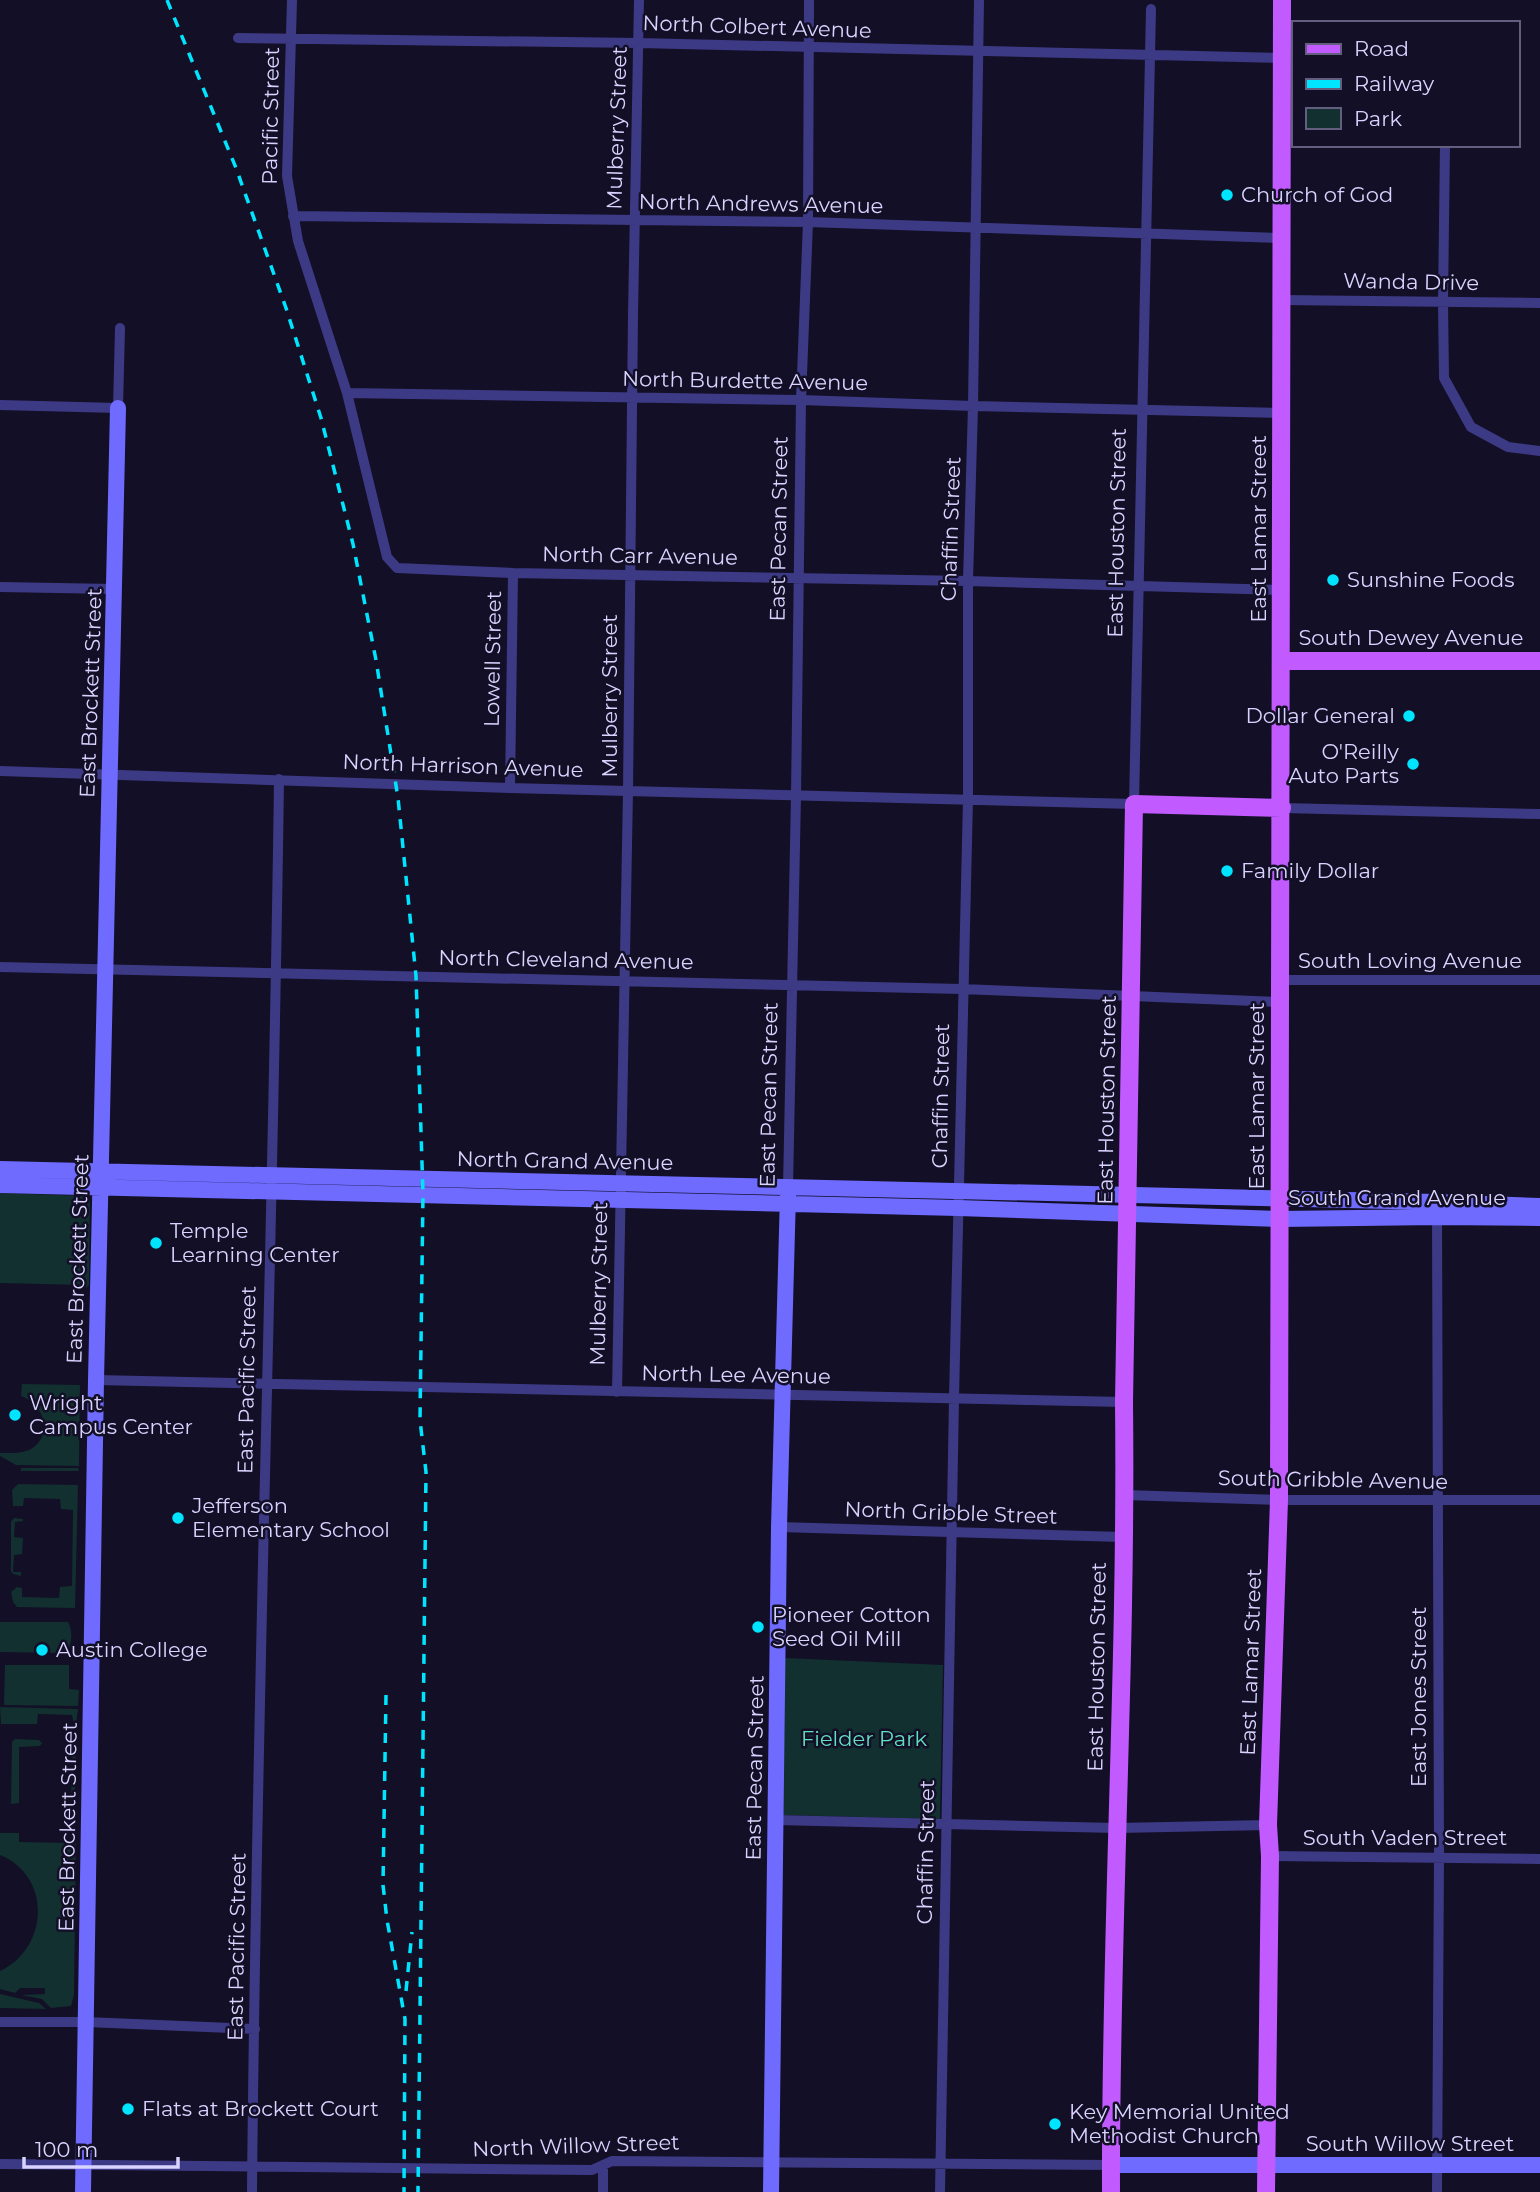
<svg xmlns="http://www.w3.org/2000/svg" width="1540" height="2192" viewBox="0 0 1540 2192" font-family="Montserrat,sans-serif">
	<rect width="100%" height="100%" fill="#130f26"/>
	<path fill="#12302f" d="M0 1193 87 1196 90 1200 89 1285 86 1288 84 1285 0 1283Z
		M22 1384 80 1385 79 1466 16 1465 0 1456V1453C9 1453 20 1454 29 1450 54 1437 45 1404 21 1396Z
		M21 1468H78L79 1471H21Z
		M18 1484 78 1485 75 1608 17 1607 13 1602 11 1592 17 1587 22 1588V1597L59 1598 60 1587 72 1586 73 1510 61 1509 60 1499 24 1498 23 1506H13L12 1490Z
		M14 1518 23 1519V1521L15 1522 14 1537 23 1538 22 1554 14 1555 13 1572H21V1576L13 1574 11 1571V1522Z
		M0 1622H68C73 1630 72 1645 67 1653L0 1652Z
		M785 1658 943 1665 940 1819 783 1815Z
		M5 1665H69V1689L79 1690 78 1706 4 1705Z
		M0 1707 78 1709 76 1724H74L72 1715 38 1714 37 1724H1Z
		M15 1739 39 1740 42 1743 40 1746 19 1747V1803L11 1804 12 1742Z
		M76 1739V1744L74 1822 71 1820 72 1742Z
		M76 1831 74 1995 71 2006 51 2008 42 1999 21 1995 45 1994V1988H20L15 1993 0 1989V1971C49 1948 52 1876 0 1855V1833H19V1842L70 1843 72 1833Z
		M0 1994 39 2003 46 2009 0 2008Z"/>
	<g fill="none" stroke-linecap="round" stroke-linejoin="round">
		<path stroke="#3d3a85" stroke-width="10" d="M292 0 287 176 298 241 347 393 387 557 397 568 513 573 968 581 1281 590
			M238 38 639 43 1282 58
			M1445 145 1443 302 1444 378 1471 427 1508 447 1540 451
			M293 216 808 222 1281 238
			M1281 300 1540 303
			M347 393 801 400 973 406 1281 413
			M0 405 118 408 120 328
			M0 587 114 589
			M0 771 510 788 1134 804 1151 9
			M510 788 513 573
			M1282 808 1540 814
			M0 967 962 989 1281 1002
			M1281 980H1540
			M788 1187 796 796 801 400 808 222 809 0
			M1437 1211 1439 1858 1437 2192
			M96 1380 1124 1402
			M617 1392 628 791 633 314 639 0
			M1125 1495 1279 1500H1540
			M779 1527 1123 1537
			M776 1820 1117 1828 1268 1825
			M1270 1856 1540 1859
			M0 2022H86L255 2029
			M0 2164 592 2170 612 2161 1111 2165
			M252 2192C256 1721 273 1250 279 779
			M603 2192V2165
			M940 2192 954 1398 968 799V581L973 406 979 0"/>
		<path stroke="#6f6bff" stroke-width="16" d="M0 1169 1436 1202 1540 1206
			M0 1185 958 1208 1280 1219 1437 1217 1540 1218
			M1111 2165H1540
			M83 2192 96 1380 118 408
			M771 2192 779 1527 788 1194"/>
		<path stroke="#c25bff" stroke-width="18" d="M1282 661H1540
			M1111 2192C1110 1929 1127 1665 1124 1402L1134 804 1282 808
			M1266 2192 1270 1856 1268 1825 1279 1500 1282 0"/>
		<path stroke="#00e5ff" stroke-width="3.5" stroke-dasharray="10 9" stroke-linecap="butt" d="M167 0 236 168 286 308 321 418 353 544 376 660 398 798 416 976 423 1194 420 1420 426 1472 418 2192
			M386 1695 383 1885 387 1920 405 2019 404 2192
			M406 1991 412 1932"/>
	</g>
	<g fill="#00e5ff" stroke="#130f26" stroke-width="2.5">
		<circle cx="1227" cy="195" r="7"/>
		<circle cx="1333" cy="580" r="7"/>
		<circle cx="1409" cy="716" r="7"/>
		<circle cx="1413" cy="764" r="7"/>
		<circle cx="1227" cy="871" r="7"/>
		<circle cx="156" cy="1243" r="7"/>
		<circle cx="15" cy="1415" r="7"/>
		<circle cx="178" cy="1518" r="7"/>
		<circle cx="758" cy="1627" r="7"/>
		<circle cx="42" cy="1650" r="7"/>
		<circle cx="128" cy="2109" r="7"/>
		<circle cx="1055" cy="2124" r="7"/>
	</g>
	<g text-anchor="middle" stroke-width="5" stroke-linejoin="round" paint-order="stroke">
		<g font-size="21" fill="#d9d4ff" stroke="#130f26">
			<text transform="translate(757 27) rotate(2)" y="7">North Colbert Avenue</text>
			<text transform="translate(271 116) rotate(-89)" y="7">Pacific Street</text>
			<text transform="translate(617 128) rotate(-88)" y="7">Mulberry Street</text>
			<text transform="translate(761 204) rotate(1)" y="7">North Andrews Avenue</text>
			<text transform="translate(1411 282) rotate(1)" y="7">Wanda Drive</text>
			<text transform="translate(745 381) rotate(1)" y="7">North Burdette Avenue</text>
			<text transform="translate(779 529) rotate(-89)" y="7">East Pecan Street</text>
			<text transform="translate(951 529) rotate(-88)" y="7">Chaffin Street</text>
			<text transform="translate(1259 529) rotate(-90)" y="7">East Lamar Street</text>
			<text transform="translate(1117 533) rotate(-89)" y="7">East Houston Street</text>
			<text transform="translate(640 556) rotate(1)" y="7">North Carr Avenue</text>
			<text x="1411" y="645">South Dewey Avenue</text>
			<text transform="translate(493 659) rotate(-89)" y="7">Lowell Street</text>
			<text transform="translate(91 693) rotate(-88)" y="7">East Brockett Street</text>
			<text transform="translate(610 696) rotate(-90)" y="7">Mulberry Street</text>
			<text transform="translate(463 766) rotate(2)" y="7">North Harrison Avenue</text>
			<text transform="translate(566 960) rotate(1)" y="7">North Cleveland Avenue</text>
			<text x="1410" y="968">South Loving Avenue</text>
			<text transform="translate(769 1095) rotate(-89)" y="7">East Pecan Street</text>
			<text transform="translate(941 1096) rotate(-89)" y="7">Chaffin Street</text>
			<text transform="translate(1257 1096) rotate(-90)" y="7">East Lamar Street</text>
			<text transform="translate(1107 1100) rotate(-89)" y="7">East Houston Street</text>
			<text transform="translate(565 1161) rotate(1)" y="7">North Grand Avenue</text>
			<text x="1397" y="1205">South Grand Avenue</text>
			<text transform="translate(78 1259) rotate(-88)" y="7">East Brockett Street</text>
			<text transform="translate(599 1284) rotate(-89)" y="7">Mulberry Street</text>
			<text transform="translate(736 1375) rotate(1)" y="7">North Lee Avenue</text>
			<text transform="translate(247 1380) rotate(-89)" y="7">East Pacific Street</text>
			<text transform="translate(1333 1480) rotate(1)" y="7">South Gribble Avenue</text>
			<text transform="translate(951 1513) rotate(2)" y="7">North Gribble Street</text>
			<text transform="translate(1251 1662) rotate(-88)" y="7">East Lamar Street</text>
			<text transform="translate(1097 1667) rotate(-89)" y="7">East Houston Street</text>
			<text transform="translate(1419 1697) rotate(-90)" y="7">East Jones Street</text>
			<text transform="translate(755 1768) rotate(-89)" y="7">East Pecan Street</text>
			<text transform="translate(68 1827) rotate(-89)" y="7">East Brockett Street</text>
			<text x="1405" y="1845">South Vaden Street</text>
			<text transform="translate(926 1852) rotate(-89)" y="7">Chaffin Street</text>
			<text transform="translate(237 1947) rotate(-89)" y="7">East Pacific Street</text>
			<text x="1410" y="2151">South Willow Street</text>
			<text transform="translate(576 2146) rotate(-2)" y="7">North Willow Street</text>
		</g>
		<g font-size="21" fill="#d9d4ff" stroke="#130f26" text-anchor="start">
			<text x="1241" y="202">Church of God</text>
			<text x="1347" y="587">Sunshine Foods</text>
			<text x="1395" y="723" text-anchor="end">Dollar General</text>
			<text x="1399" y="759" text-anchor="end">O'Reilly<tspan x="1399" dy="24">Auto Parts</tspan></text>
			<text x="1241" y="878">Family Dollar</text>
			<text x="170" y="1238">Temple<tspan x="170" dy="24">Learning Center</tspan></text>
			<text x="29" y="1410">Wright<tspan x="29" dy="24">Campus Center</tspan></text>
			<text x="192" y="1513">Jefferson<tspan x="192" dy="24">Elementary School</tspan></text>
			<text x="772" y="1622">Pioneer Cotton<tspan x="772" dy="24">Seed Oil Mill</tspan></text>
			<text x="56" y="1657">Austin College</text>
			<text x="142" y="2116">Flats at Brockett Court</text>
			<text x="1069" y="2119">Key Memorial United<tspan x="1069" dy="24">Methodist Church</tspan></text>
		</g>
		<g font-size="21" fill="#5fe0c0" stroke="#130f26">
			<text x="864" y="1746">Fielder Park</text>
		</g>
	</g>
	<rect x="1292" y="21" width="228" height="126" fill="#130f26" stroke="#625e7d" stroke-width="2"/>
	<rect x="1306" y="44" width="35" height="10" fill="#c25bff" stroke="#625e7d" stroke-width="2"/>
	<text x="1354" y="56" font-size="21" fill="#d9d4ff">Road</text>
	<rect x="1306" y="79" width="35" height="10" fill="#00e5ff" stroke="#625e7d" stroke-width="2"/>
	<text x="1354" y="91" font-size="21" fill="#d9d4ff">Railway</text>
	<rect x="1306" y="108" width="35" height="21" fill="#12302f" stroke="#625e7d" stroke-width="2"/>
	<text x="1354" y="126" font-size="21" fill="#d9d4ff">Park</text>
	<path d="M24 2157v10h154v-10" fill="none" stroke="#d9d4ff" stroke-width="3.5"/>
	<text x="35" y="2157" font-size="21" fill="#d9d4ff" stroke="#130f26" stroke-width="5" paint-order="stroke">100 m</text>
</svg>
